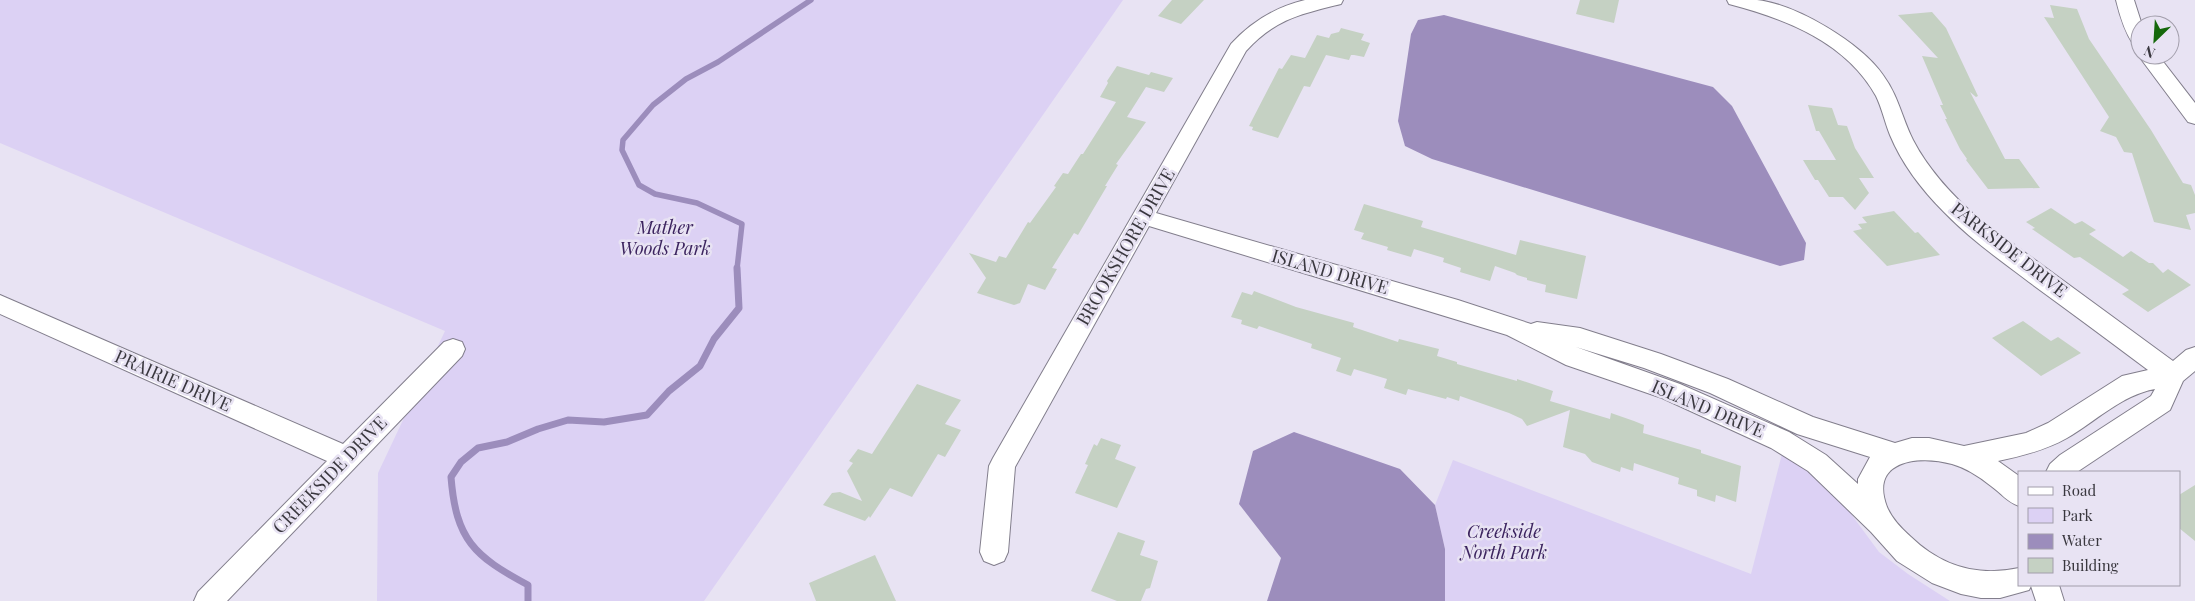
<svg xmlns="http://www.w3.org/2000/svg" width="2195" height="601" viewBox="0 0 2195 601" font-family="'Playfair Display',serif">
	<rect width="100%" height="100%" fill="#e8e3f3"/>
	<path fill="#dcd1f4" d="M0 0H1123L704 601H377L378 473 445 331 0 143Z
		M1783 450 1840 499 1879 552 1908 574 1950 601H1445V549L1435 505 1453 460 1751 574Z"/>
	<path fill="#9c8dbc" d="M1444 15 1713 87 1732 106 1806 243 1804 260 1780 266 1432 159 1405 146 1398 121 1411 34 1418 20Z
		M1294 432 1400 469 1435 505 1445 549V601H1267L1281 558 1239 504 1253 451Z"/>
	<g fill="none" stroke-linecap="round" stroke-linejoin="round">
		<path stroke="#9c8dbc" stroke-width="5.5" d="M737 269 742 224 697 203 655 194 639 185 622 150 623 140 653 105 686 79 718 62 811 0"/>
		<path stroke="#9c8dbc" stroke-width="7" d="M528 601V585C474 556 456 540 451 477L461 462 478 448 507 442 538 429 568 420 604 422 647 415 669 391 700 366 714 339 739 308 737 268"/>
	</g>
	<path fill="#c5d1c3" d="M1172 0H1204L1181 24 1158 16Z
		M1580 0H1619L1614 23 1576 14Z
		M2050 5 2077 9 2089 39 2151 130 2183 183 2191 185 2195 195V213L2186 215 2191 230 2154 222 2132 153 2124 152 2116 137 2100 131 2109 117 2044 17 2054 18Z
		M1932 12 1946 28 1978 96 1976 97 1970 92 2005 159H2019L2040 188 1988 189 1966 160 1967 159 1960 149 1945 119H1947L1940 105H1943L1922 56 1938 58 1898 15Z
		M1341 28 1364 34 1361 40 1370 43 1364 57 1354 55H1351L1349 60 1326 55 1310 87 1304 86 1278 138 1252 130 1253 127 1249 126 1279 68 1282 69 1291 55 1305 58 1317 35 1329 38 1331 34 1339 32Z
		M1117 66 1149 75 1151 72 1173 78 1164 92 1146 87 1127 117 1146 122 1116 164 1118 165 1105 186H1107L1078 235 1074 233 1052 268 1057 269 1045 290 1028 284 1020 303 1014 305 977 293 986 278 969 253 996 262 999 256 1006 258 1028 222 1030 223 1056 187 1054 186 1063 173 1068 174 1081 154H1083L1116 102 1100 97 1108 83 1107 81Z
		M1808 105 1832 108 1838 125 1847 126 1855 148 1874 178H1859L1869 193 1855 210 1843 197H1829L1818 180H1815L1803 160H1836L1819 131H1816Z
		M1364 204 1423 221 1421 227 1516 255 1520 240 1586 256 1577 299 1545 292 1546 285 1527 280V278L1517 275 1515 273 1495 266 1490 281 1460 272 1461 268 1443 262 1444 258 1414 249 1411 257 1387 250 1388 247 1361 239 1364 233 1354 230Z
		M2051 208 2075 224 2082 221 2096 230 2089 234 2123 257 2131 251 2149 263H2153L2163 273 2168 269 2191 285 2148 312 2122 294 2129 290 2080 257 2074 258 2032 229 2035 228 2026 222Z
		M1894 211 1915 233 1918 232 1940 255 1887 266 1853 231 1862 229 1858 224 1867 223 1862 217Z
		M1254 291 1296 307 1354 323 1353 327 1398 342 1399 339 1439 349 1437 356 1457 362V364L1517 381V379L1553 391 1550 401 1610 419 1611 413 1634 421 1644 425 1643 433 1701 450V453L1741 466 1736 502 1716 495 1715 502 1697 496V490L1678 484 1679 478 1634 463 1633 471 1621 467 1620 472 1592 462 1585 454 1563 447 1570 410 1527 426 1522 419 1509 413 1460 396 1459 401 1447 397 1446 399 1408 389 1406 395 1384 388 1387 379 1354 369 1351 376 1336 371 1341 358 1311 348 1312 344 1259 326 1257 329 1241 324 1242 320 1231 317 1242 292 1252 295Z
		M2023 321 2051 341 2058 337 2081 353 2041 376 1992 338Z
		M917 384 961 400 945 424 961 430 945 457 938 454 912 497 890 488 870 518 869 516 865 521 823 505 832 493 840 492 862 501 847 471 853 463 849 461 858 449 872 454Z
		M1101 438 1121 445 1115 459 1136 467 1117 508 1075 493 1088 465 1085 464 1094 444 1097 446Z
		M2195 485V541L2179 528V495Z
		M1118 532 1145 541 1140 555 1158 561 1150 588 1146 589 1141 601H1117L1091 591Z
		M875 555 896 601H816L809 583Z"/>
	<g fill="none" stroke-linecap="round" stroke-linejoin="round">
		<g stroke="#827e8c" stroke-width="2">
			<path id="minor" d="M1305 0H1343L1341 4C1301 14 1275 19 1246 51L1156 213 1458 300 1531 324 1537 322 1580 328 1661 354 1728 379 1813 417 1895 443 1912 438H1929L1964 446 2026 433 2048 423 2122 376 2148 370C2108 340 2069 311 2029 282 2000 260 1970 239 1944 212 1922 190 1902 164 1890 135 1885 123 1882 108 1876 96 1846 42 1786 19 1729 4L1727 0C1737 0 1747 0 1757 0 1796 4 1861 43 1883 75 1898 95 1902 118 1913 140 1929 171 1954 197 1979 219L2173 361 2186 350 2195 347V371L2183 381 2170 410 2077 472H2046L2050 464 2060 455 2151 396 2155 389C2122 395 2096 421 2067 438 2046 450 2022 456 1998 461L2019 476V506C2007 502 2001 493 1991 486 1980 477 1966 468 1952 464 1919 455 1869 460 1887 507 1892 519 1902 529 1911 537 1941 566 1978 577 2019 568V585H2059L2064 601H2036L2031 586 2029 590 2000 598H1981L1961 594 1932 583 1897 561 1871 532 1808 471 1771 448 1662 398 1566 365 1507 335 1149 226 1015 467 1008 552 1004 561 994 565 984 561 980 552 989 466 993 458 1231 44C1252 21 1276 7 1305 0ZM1576 347 1644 368 1710 393 1797 434 1870 457 1858 479V484L1826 455 1789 432 1680 384Z
				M2116 0H2134L2142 25H2140V46L2133 44C2124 30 2120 16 2116 0Z
				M2140 52V55H2158L2195 103V124L2188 122 2141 59 2138 55Z
				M0 295 343 444 444 342 453 339 462 342 465 349 462 356 227 601H194L198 592 327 461 0 314Z"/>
		</g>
		<use href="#minor" fill="#fff" fill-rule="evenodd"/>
	</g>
	<g text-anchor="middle" stroke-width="5" stroke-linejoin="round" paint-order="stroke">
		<g font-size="18" font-style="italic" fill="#3c245f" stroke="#e8e3f3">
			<text x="665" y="234">Mather<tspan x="665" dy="21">Woods Park</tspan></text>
			<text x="1504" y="538">Creekside<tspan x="1504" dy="21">North Park</tspan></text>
		</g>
		<g font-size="18" fill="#39373e" stroke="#e8e3f3">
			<text transform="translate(1126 247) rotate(-60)" y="6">BROOKSHORE DRIVE</text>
			<text transform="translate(2009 250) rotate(38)" y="6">PARKSIDE DRIVE</text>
			<text transform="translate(1330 272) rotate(16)" y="6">ISLAND DRIVE</text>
			<text transform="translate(173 381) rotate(24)" y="6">PRAIRIE DRIVE</text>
			<text transform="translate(1708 409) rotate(23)" y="6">ISLAND DRIVE</text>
			<text transform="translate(330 475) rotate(-46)" y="6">CREEKSIDE DRIVE</text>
		</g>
	</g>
	<rect x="2018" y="471" width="162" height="115" fill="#e8e3f3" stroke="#a29eab"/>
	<rect x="2028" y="487" width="25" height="8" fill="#ffffff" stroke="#a29eab"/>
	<text x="2062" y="496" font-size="15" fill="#39373e">Road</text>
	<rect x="2028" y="508" width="25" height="15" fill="#dcd1f4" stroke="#a29eab"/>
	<text x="2062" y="521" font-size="15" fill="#39373e">Park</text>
	<rect x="2028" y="534" width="25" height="15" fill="#9c8dbc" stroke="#a29eab"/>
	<text x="2062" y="546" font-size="15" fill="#39373e">Water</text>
	<rect x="2028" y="558" width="25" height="15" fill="#c5d1c3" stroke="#a29eab"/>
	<text x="2062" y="571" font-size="15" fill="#39373e">Building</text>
	<g transform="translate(2155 40) rotate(205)"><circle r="24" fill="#e8e3f3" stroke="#a29eab"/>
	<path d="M0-4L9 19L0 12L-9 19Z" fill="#15680b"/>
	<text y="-8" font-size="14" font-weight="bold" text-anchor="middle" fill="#39373e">N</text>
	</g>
</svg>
